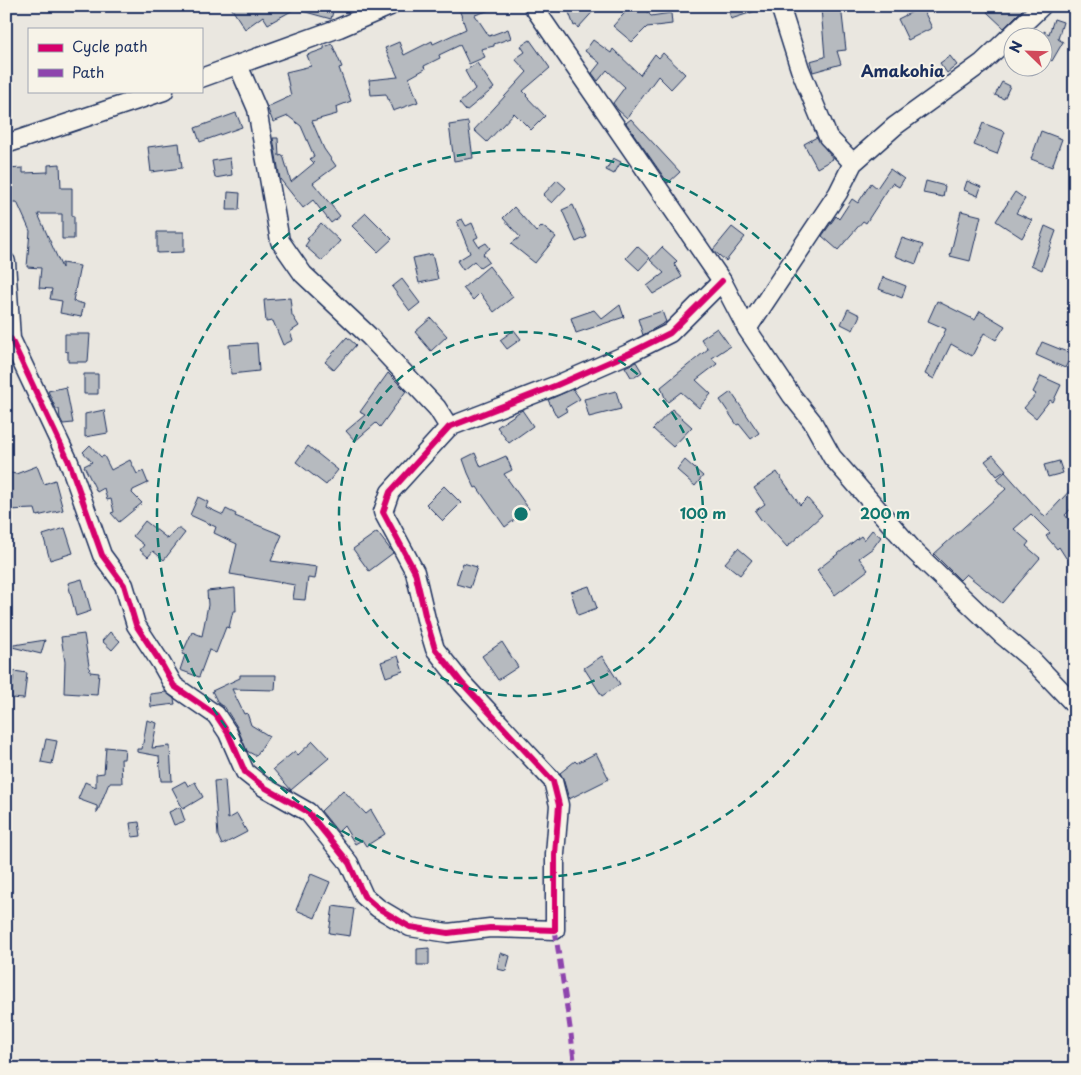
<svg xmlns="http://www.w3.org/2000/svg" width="1081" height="1075" viewBox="0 0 1081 1075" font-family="'Playpen Sans',sans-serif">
	<rect width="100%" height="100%" fill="#eae7e0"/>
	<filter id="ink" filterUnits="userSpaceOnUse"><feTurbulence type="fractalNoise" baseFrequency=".02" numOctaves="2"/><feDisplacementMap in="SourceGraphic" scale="10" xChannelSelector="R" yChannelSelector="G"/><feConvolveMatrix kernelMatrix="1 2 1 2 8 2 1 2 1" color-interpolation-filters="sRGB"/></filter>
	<g filter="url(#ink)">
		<path fill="#b6babf" stroke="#1b2f5e" d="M230 6H326L334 8 331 19 295 9 268 24 263 16 245 29Z
			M458 6H496V8L475 15 489 36 508 29 511 38 494 44V46L481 49 485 57 469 64 460 45 439 55 440 58 424 66 425 69 409 78 418 102 393 111 386 94 371 95 369 80 398 77 385 48 399 42 404 55 432 41 433 44 466 29Z
			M569 6H598L578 28 576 25 574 26 567 7Z
			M631 6H641L651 16 671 13 672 24 647 27 632 42 613 26Z
			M728 6H764L765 8 731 19Z
			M841 6 846 50 837 51 841 64 813 72 810 61 825 57 821 8Z
			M992 6H1026L1004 28 987 12Z
			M922 7 932 28 908 40 898 19Z
			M1054 19 1063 22 1058 39 1063 42 1052 61 1044 56V31L1049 34Z
			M530 40 550 68 523 91 527 95 526 96 545 116 531 130 514 113 487 142 474 130 527 72 515 59 525 52 521 46Z
			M593 40 611 53 613 49 640 75 655 54 659 58 663 53 685 74 671 89 658 76 627 118 618 110 613 103 625 87 607 70 598 81 592 73 600 63 585 51Z
			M332 44 342 67 339 68 351 101 336 107 337 114 312 121 324 149 336 166 313 183 340 216 331 223 313 200 303 208 280 179 273 138H278L279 156 283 155 291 182 314 163 310 159 314 156 301 126 288 116 273 122 267 107 291 96 286 72 311 66 307 55 324 49V47Z
			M950 56 957 65 947 73 940 63Z
			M477 63 494 88 466 111 459 103 475 89 465 71Z
			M1002 82 1010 86 1004 99 995 95Z
			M236 113 242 127 200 142 195 128Z
			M631 119 680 172 668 183 626 123Z
			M468 122 473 158 454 161 449 125Z
			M983 123 1005 132 997 154 974 145Z
			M1041 131 1062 139 1052 167 1031 159Z
			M817 137 833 159 817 168 804 144Z
			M179 143 182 168 151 172 148 147Z
			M230 158 232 175 215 178 212 161Z
			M613 158 621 162 614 174 606 170Z
			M60 164 61 188H72V216H74V239H62V214H38L62 268V263L80 266 73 301 84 304 81 317 60 313 62 301 50 299 52 289 39 288 41 268 27 267 30 231 17 202H6V169L23 168V173L48 172V165Z
			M890 169 904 179 899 187 892 183 866 223 863 221 838 250 822 236 836 216 839 219 852 199 858 203 871 183 877 188Z
			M557 180 566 188 552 203 543 195Z
			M926 181 945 186 943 197 923 193Z
			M967 181 981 187 978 196 964 190Z
			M228 192 240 193 239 210H227Z
			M1015 192 1025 199 1016 213 1032 220 1022 238 996 221Z
			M573 205 587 237 576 242 562 210Z
			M514 207 536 232 542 226 556 237 535 263 511 244 520 237 503 218Z
			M961 211 981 216 970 261 950 256Z
			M366 213 392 239 378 252 352 226Z
			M462 219 466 226 472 223 478 237 474 239 479 247 486 243 490 248 483 254 489 262 480 268 474 261 463 270 457 261 470 253 457 221Z
			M321 223 340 241 322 261 305 246 309 240 307 239Z
			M1045 226 1056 231 1042 270 1031 265Z
			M732 227 745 237 726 261 713 250Z
			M157 232H184V252L157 253Z
			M902 238 923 245 916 264 895 256Z
			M637 246 650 258 639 270 626 258Z
			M662 247 677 261 674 264 682 277 653 294 647 286 664 273 650 260Z
			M432 254 438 279 419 283 413 258Z
			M489 266 513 297 494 312 480 293 473 300 463 288Z
			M883 277 906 286 902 298 879 289Z
			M402 279 420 303 410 311 392 287Z
			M290 298 292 315 299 326 290 332 293 340 283 345 273 321 266 322 264 300Z
			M937 301 975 320 980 311 1005 326 996 340 984 333 972 356 951 344 934 379 925 374 946 329 928 321Z
			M620 305 624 317 576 333 571 318 594 310 602 319Z
			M848 309 860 315 853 330 841 324Z
			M662 311 666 322 643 335 638 319Z
			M431 318 447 336 431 351 415 332Z
			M717 328 730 346 712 358 717 364 696 380 711 394 699 408 681 392 668 402 665 398 661 387 708 349 701 339Z
			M514 330 521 339 507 349 500 340Z
			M65 334H90L88 362H68V352L65 351Z
			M347 337 356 345 334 370 325 362Z
			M1042 342 1072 354 1065 368 1036 355Z
			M257 343 259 371 231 374 229 345Z
			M636 362 642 372 635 377H631L625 367Z
			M388 373 406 391 380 427 376 423 355 441 346 431 365 415 360 412Z
			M84 374H98V394H84Z
			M1041 376 1061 385 1053 402 1050 400 1036 418 1024 408 1036 394 1033 392Z
			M66 387 73 423 63 424 60 418 59 409H56L48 391Z
			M573 389 580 399 565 408 567 411 557 417 548 400Z
			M616 391 621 409 589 417 584 399Z
			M731 392 759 433 751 439 739 424 737 425 720 400Z
			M672 409 692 427 673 447 653 429Z
			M104 410 108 433 85 437V414Z
			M522 410 533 426 509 443 497 427Z
			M90 445 101 457 104 456 111 470 130 460 137 474 143 471 148 483 133 490 132 493 142 503 119 522 111 513 114 512 111 499 107 500 104 488 97 492 84 466 92 462 83 452Z
			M308 446 338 470 326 485 296 462Z
			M475 453 481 467 506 456 512 470 504 474 529 509 505 527 477 487 475 488 468 473 463 459Z
			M993 455 1006 470 997 476 985 461Z
			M685 460 703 476 695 486 677 470Z
			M1059 461 1063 473 1048 477 1044 465Z
			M37 466 44 484 55 480 63 510 37 516 35 509 6 510V472L16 474Z
			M777 472 800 505 807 498 822 515 787 547 763 520 762 521 755 511 765 504 754 488Z
			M1005 472 1045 517 1075 485V505L1065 515 1075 527V535L1069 540 1075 548V553L1066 558 1059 547 1057 549 1046 536 1050 533 1031 514 1014 529 1029 542 1026 546 1040 558 1002 603 966 574 960 580 934 554 1006 489 997 479Z
			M444 486 461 503 443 521 426 504Z
			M198 497 208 502 206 507 223 515 226 509 236 514 235 516 282 535 271 561 317 567 315 579 308 578 305 600 293 599 295 585 230 574 237 544 214 533 216 527 190 515Z
			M145 521 168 539 176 529H180L185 533 164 560 153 551 148 557 140 550 144 545 133 536Z
			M65 528 73 553 50 560 43 535Z
			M872 530 881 537 873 548 859 558 868 570 835 595 817 570 861 536 864 540Z
			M377 532 393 553 369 571 353 549Z
			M738 548 752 560 740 575 725 563Z
			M463 563 477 567 470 588 456 584Z
			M82 579 91 611 76 616 68 583Z
			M589 586 597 608 578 615 571 592Z
			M235 588 236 611H233L229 628 226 627 216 653 209 650 199 677 180 670 185 655 182 654 192 632 202 636 208 605 207 591Z
			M110 632 120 641 112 650 102 641Z
			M84 634 90 672 99 673 97 695 64 693 65 662 61 637Z
			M45 640 41 654 8 646Z
			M502 642 518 667 498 680 482 656Z
			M398 656 403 671 386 677 381 662Z
			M602 656 620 684 602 696 584 668Z
			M14 671 27 673 24 699 11 698Z
			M240 675H276L275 690 232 689 244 714 247 713 251 725 269 736 256 756 247 751 237 727 224 706H222L218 703 212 691 240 678Z
			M166 692 174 699 175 704 151 707 150 694Z
			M147 720 157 723 152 748 170 746 172 781H161L159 756 137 752V749H142Z
			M46 739 57 741 52 764 41 762Z
			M313 741 329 758 291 790 273 769 295 751 298 755Z
			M106 747 125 749 124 759H121L122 783H109L97 813V806L78 799 85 782 96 787V774L104 773Z
			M596 753 609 779 569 799 563 778 560 773 575 761 577 763Z
			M225 780 228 819 237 814 247 832 222 845 218 836 214 781Z
			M185 781 188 786 195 782 203 797 183 809 172 788Z
			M343 790 366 814 371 810 385 834 366 846 362 840 355 844 344 826 338 832 321 811Z
			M180 807 185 821 174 825 169 812Z
			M139 822 141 836 132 837 130 823Z
			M311 874 330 882 315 918 296 910Z
			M333 906 354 909 350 936 329 933Z
			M429 948V965H417V949Z
			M500 953 510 956 506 971 497 969Z"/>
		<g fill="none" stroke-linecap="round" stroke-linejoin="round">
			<g stroke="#1b2f5e" stroke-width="21">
				<path id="minor" d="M533 6 722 281 747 329 792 396 812 421 832 457 914 551 1001 634 1032 660 1075 705
					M780 6 800 69 828 137 853 163
					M238 65 257 109 280 241 303 274 370 337 437 408 449 427
					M201 78 339 28 390 6
					M6 144 164 91
					M6 262 11 339 7 350
					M747 329 838 193 853 163 895 126 982 63 1042 6
					M11 339 69 462 102 555 124 585 136 625 161 663 174 686 216 715 228 733 245 772 264 787 308 812 349 863 364 896 378 908 410 927 448 933 490 928 555 930V854L559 805 553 781 462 683 435 649 426 619 415 572 383 512 390 492 449 427 557 385 630 353 670 333 722 281"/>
			</g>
			<use href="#minor" stroke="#f7f3e8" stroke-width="18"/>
			<path stroke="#8e44ad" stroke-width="5" stroke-dasharray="10 5" stroke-linecap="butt" d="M555 930 571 1034 575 1069"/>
			<g stroke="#f7f3e8" stroke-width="9">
				<path id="cycleway" d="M11 339 69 462 102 555 124 585 136 625 161 663 174 686 216 715 228 733 245 772 264 787 308 812 349 863 364 896 378 908 410 927 448 933 490 928 555 930V854L559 805 553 781 462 683 435 649 426 619 415 572 383 512 390 492 449 427 557 385 630 353 670 333 722 281"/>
			</g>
			<use href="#cycleway" stroke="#d6006c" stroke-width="6"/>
		</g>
	</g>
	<g fill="none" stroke="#0f766e" stroke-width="2.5" stroke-dasharray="9 6">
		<circle cx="521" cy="514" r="182"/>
		<circle cx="521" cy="514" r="364"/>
	</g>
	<g text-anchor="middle" stroke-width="4" stroke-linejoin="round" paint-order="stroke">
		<g font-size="16" font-weight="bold" fill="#1b2f5e" stroke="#f7f3e8">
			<text x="903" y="77">Amakohia</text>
		</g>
	</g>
	<circle cx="521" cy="514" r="8" fill="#0f766e" stroke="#f7f3e8" stroke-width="2.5"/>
	<g font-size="15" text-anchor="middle" font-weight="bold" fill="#0f766e" stroke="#f7f3e8" stroke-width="4" stroke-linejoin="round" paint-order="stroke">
		<text x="703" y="519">100 m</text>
		<text x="885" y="519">200 m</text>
	</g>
	<rect width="1081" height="1075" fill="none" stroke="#f7f3e8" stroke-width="25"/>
	<rect x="12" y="12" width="1056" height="1050" fill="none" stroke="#1b2f5e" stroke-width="2" filter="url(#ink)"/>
	<rect x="28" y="28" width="175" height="65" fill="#f7f3e8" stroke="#9fa5b1"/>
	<rect x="38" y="44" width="25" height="8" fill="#d6006c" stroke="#9fa5b1"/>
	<text x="72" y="52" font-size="15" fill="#1b2f5e">Cycle path</text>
	<rect x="38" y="69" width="25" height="8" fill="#8e44ad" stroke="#9fa5b1"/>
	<text x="72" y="78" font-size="15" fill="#1b2f5e">Path</text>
	<g transform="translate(1028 52) rotate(293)"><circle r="24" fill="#f7f3e8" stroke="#9fa5b1"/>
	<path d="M0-4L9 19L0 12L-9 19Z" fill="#d1495b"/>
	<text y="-8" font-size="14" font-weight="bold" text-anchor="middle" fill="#1b2f5e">N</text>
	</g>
</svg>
